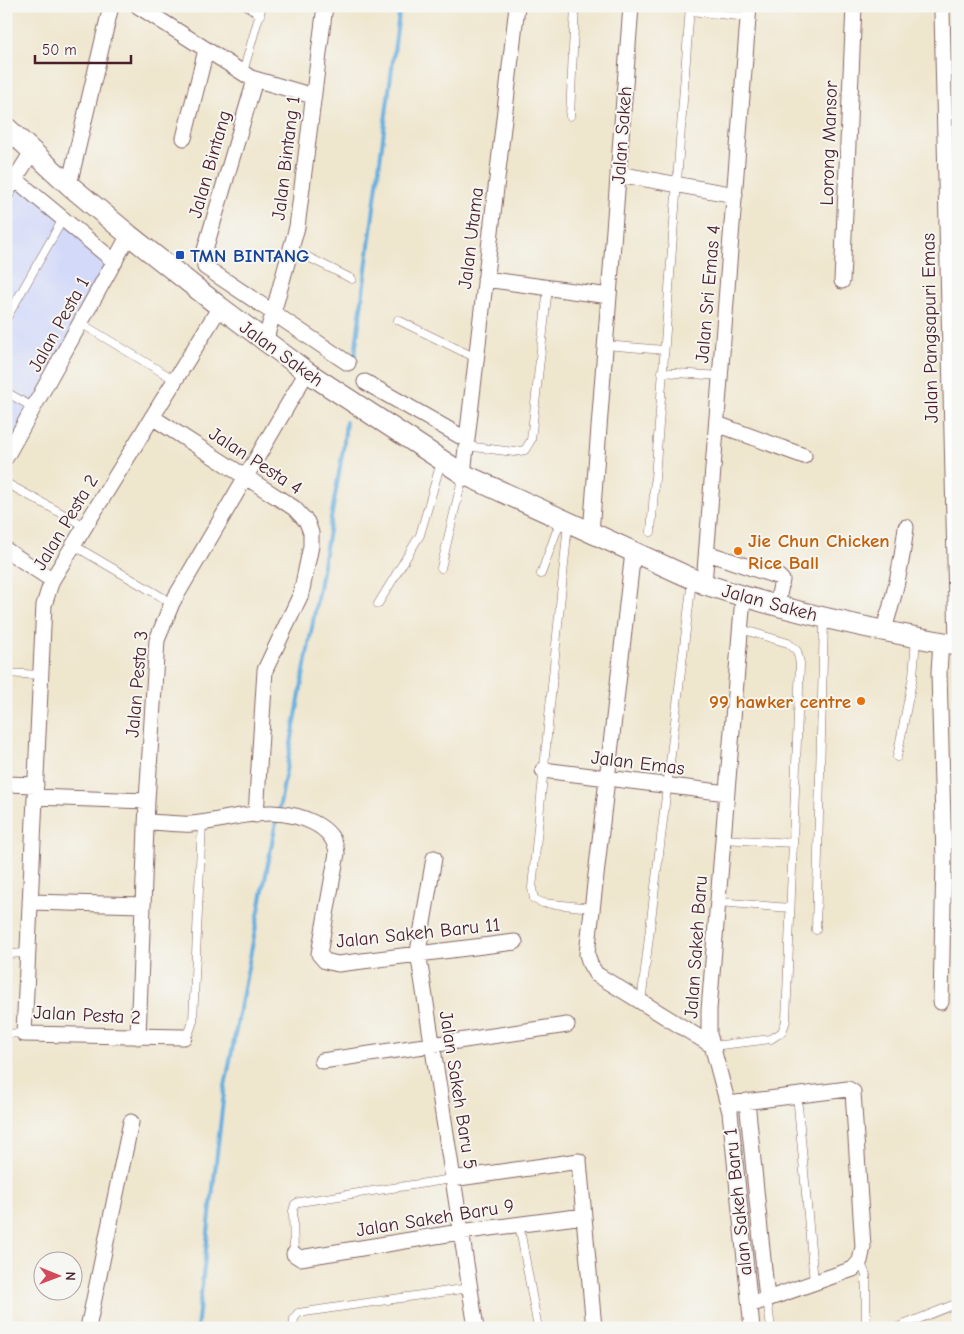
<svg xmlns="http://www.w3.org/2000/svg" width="964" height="1334" viewBox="0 0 964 1334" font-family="'Comic Neue',sans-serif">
	<rect width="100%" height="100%" fill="#f6f6f2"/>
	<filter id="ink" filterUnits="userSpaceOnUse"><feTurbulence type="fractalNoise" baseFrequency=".02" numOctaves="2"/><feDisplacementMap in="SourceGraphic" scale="10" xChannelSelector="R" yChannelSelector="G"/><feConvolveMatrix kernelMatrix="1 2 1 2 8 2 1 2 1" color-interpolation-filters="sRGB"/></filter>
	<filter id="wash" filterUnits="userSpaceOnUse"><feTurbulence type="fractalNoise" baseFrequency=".0096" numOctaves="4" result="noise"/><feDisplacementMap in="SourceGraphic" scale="20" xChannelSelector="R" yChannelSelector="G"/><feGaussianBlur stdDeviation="1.12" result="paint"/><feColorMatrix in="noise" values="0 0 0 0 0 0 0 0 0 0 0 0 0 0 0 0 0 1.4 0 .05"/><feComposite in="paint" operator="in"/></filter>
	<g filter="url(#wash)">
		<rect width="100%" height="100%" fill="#efe6ce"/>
		<path fill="#d2d9f9" d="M13 172 121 261 82 334 6 466V184Z"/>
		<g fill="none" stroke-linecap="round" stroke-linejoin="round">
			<path stroke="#67afde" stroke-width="4" d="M354 362 400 6
				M279 810 316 605 343 450 346 422
				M197 1328 224 1092 277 817"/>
		</g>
	</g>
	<g filter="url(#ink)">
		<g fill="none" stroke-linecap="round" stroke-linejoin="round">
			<g stroke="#846564" stroke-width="9">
				<path id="service" d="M247 6 260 15
					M690 11 748 17
					M243 72 262 6
					M570 116 575 6
					M292 249 352 279
					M6 319 63 219
					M398 320 476 358
					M82 324 175 380
					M605 345 664 350
					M662 372 721 376
					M6 392 34 408
					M466 446 514 452 525 450 531 440 548 287
					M6 483 85 526
					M568 524 532 888 534 899 543 903 592 908
					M651 532 690 6
					M73 545 172 603
					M441 568 463 475
					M541 574 561 519
					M378 604 420 535 441 462
					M6 673 40 675
					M897 757 913 676 916 639
					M723 839 793 843
					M718 902 790 908
					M816 930 824 620
					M6 954 28 953
					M641 1003 692 580
					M6 1033 24 1034
					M184 1037 189 1033 193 1021 202 822
					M713 1046 771 1039 782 1032 786 1021 800 663 797 651 788 643 741 629
					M797 1094 814 1282
					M519 1224 538 1328
					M294 1254 293 1211 295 1204 299 1202 452 1179
					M860 1261 866 1275V1328
					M767 1299 771 1328
					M293 1328 294 1319 298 1313 469 1288
					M896 1328 958 1303"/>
			</g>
			<g stroke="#846564" stroke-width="17">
				<path id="minor" d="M138 6 251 78 313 96
					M942 11 957 645
					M255 80 204 253 205 267 348 363
					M184 138 206 50
					M618 174 735 195
					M15 179 115 262
					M69 185 111 6
					M6 193 32 152
					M485 279 609 296
					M842 281 854 6
					M265 342 297 227 325 6
					M365 382 467 440
					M152 417 294 508 307 522 311 533V546L301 594 265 670 256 815
					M717 424 804 456
					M6 457 129 235
					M463 474 517 6
					M591 533 631 6
					M6 550 52 580
					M633 552 587 954 590 964 596 974 713 1046
					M707 553 779 577 782 580 777 605
					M704 584 749 6
					M743 597 709 1010V1034L730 1112 752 1328
					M883 631C895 597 902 562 906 527
					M941 642 939 672 944 859 941 1002
					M543 770 727 793
					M6 784 36 785
					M35 797 147 801
					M146 822C161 822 177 825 192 824 218 822 246 812 272 813 298 814 334 824 337 853L319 954 325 961 338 964 515 942
					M434 858 418 952 476 1328
					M30 902 143 905
					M138 1037 147 801 157 640 172 603 307 372
					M184 1037 24 1034 44 605 52 580 220 307
					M322 1061 567 1025
					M747 1101 767 1299
					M728 1104 848 1089 853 1092 863 1247 860 1261 853 1269 750 1305
					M452 1179 579 1161 594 1328
					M294 1254 300 1258 460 1232 584 1216
					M88 1328 131 1122"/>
			</g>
			<g stroke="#846564" stroke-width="22">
				<path id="tertiary" d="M6 127 69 185 129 235 220 307 307 372 463 474 704 584C786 611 873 630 958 645"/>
			</g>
			<use href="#service" stroke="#fff" stroke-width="8"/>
			<use href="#minor" stroke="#fff" stroke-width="15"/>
			<use href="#tertiary" stroke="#fff" stroke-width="20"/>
		</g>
	</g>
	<rect fill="#1a4fb4" stroke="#f6f6f2" stroke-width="2" x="175" y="250" width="10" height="10" rx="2.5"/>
	<g fill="#e8710a" stroke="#f6f6f2" stroke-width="2">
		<circle cx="738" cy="551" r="5"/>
		<circle cx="861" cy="701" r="5"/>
	</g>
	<g text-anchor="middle" stroke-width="4" stroke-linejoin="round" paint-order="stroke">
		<g font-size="19" fill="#4a1f2b" stroke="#f6f6f2">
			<text transform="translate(621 135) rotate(-86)" y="7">Jalan Sakeh</text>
			<text transform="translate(828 143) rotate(-88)" y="7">Lorong Mansor</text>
			<text transform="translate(285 158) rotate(-83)" y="7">Jalan Bintang 1</text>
			<text transform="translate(209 164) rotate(-74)" y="7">Jalan Bintang</text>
			<text transform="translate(470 238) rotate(-83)" y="7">Jalan Utama</text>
			<text transform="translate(707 294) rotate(-85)" y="7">Jalan Sri Emas 4</text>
			<text transform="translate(58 324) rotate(-61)" y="7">Jalan Pesta 1</text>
			<text transform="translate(929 328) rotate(-91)" y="7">Jalan Pangsapuri Emas</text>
			<text transform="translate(282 353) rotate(36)" y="7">Jalan Sakeh</text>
			<text transform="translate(256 460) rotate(33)" y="7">Jalan Pesta 4</text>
			<text transform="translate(65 522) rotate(-59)" y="7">Jalan Pesta 2</text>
			<text transform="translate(770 602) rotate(15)" y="7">Jalan Sakeh</text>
			<text transform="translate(136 684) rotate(-85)" y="7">Jalan Pesta 3</text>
			<text transform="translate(638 762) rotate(7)" y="7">Jalan Emas</text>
			<text transform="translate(418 932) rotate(-6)" y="7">Jalan Sakeh Baru 11</text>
			<text transform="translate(695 947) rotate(-86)" y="7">Jalan Sakeh Baru</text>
			<text transform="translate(87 1014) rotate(3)" y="7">Jalan Pesta 2</text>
			<text transform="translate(459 1090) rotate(81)" y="7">Jalan Sakeh Baru 5</text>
			<text transform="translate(737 1202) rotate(-96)" y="7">alan Sakeh Baru 1</text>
			<text transform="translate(435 1217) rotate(-9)" y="7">Jalan Sakeh Baru 9</text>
		</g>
		<g font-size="19" font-weight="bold" fill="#164399" stroke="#f6f6f2" text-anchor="start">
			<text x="190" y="262">TMN BINTANG</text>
		</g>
		<g font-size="19" font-weight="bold" fill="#c56008" stroke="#f6f6f2" text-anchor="start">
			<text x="748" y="547">Jie Chun Chicken<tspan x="748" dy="22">Rice Ball</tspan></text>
			<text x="851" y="708" text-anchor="end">99 hawker centre</text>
		</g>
	</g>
	<rect width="964" height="1334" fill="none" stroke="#f6f6f2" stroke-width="25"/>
	<g transform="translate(58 1276) rotate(91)"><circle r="24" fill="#f6f6f2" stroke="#b1a0a2"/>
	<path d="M0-4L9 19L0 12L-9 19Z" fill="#d1495b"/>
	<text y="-8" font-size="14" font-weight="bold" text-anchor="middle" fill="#4a1f2b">N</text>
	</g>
	<path d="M35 55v8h96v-8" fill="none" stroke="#4a1f2b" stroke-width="2.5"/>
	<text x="42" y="55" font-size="15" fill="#4a1f2b" stroke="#f6f6f2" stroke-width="4" paint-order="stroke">50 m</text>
</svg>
